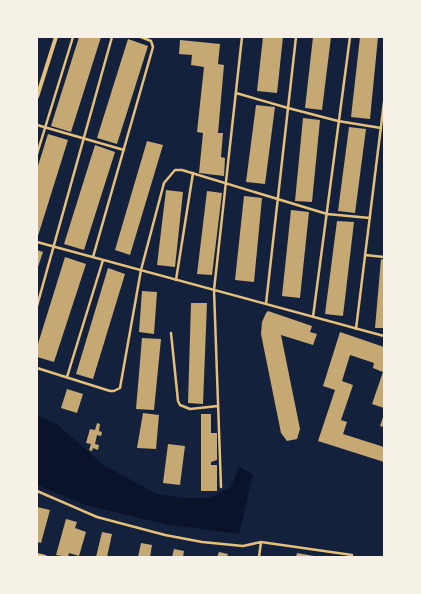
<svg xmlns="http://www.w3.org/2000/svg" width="421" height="594" viewBox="0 0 421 594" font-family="'IBM Plex Sans',sans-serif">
	<rect width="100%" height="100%" fill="#14213d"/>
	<path fill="#0b132b" d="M37 415 58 425 105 466 157 494 184 498H209L231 487 239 466 253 475 239 534 164 524 86 505 37 485Z"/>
	<path fill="#c6a872" d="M79 37H101L71 132 51 126Z
		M263 37H283L277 93 257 91Z
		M313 37H331L322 110 305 108Z
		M360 37H378L370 119 351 117Z
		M128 39 148 46 117 144 97 138Z
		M180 40 220 44 218 64 224 65 218 133H223L221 157 225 158 224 176 199 173 203 133 197 132 204 67 191 65 192 55 179 54Z
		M256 105 275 107 265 184 246 182Z
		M303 118 320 120 312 202 295 201Z
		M349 127 366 129 355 213 338 211Z
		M48 134 68 140 37 239V169Z
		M147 141 163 145 130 255 115 250Z
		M95 145 115 152 84 250 64 244Z
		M166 190 183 192 175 267 157 265Z
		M207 191 222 193 212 275 197 274Z
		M244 196 262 198 254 282 235 280Z
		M291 210 309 212 300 298 282 296Z
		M337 221 354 222 343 316 325 314Z
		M37 250 43 252 37 270Z
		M65 257 86 264 54 362 37 357V347Z
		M381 259 384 260V328H375Z
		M108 268 125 274 93 379 76 374Z
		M142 291 157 292 154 334 139 332Z
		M191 303H207L203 404 188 403Z
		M268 311 312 326 310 332 317 334 313 345 281 335 300 429 297 439 287 441 281 433 261 334 262 322 266 313Z
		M340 332 384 347V408L372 404 383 372 373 368 374 363 350 355 342 381 353 385 341 420 347 422 343 434 384 447V462L318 441 335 390 323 386Z
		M142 338 161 339 154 410 136 409Z
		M67 389 83 394 77 413 61 408Z
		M143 413 159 415 156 449 137 448Z
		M201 414H211V433H217V460L211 462V465H217V491H201Z
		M384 414V427L380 426Z
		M97 423 100 424 99 431 102 432 101 436 97 435 95 444 99 445 98 450 93 448 92 451 89 450 91 444 86 443 90 429 95 430Z
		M168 444 185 446 180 485 163 483Z
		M37 507 50 510 41 543 37 542Z
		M66 519 77 522 75 528 86 532 79 556 69 553 68 557 56 555Z
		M102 532 112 534 107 557H96Z
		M141 543 152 545 150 557H138Z
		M174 549 184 551 183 557H172Z
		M219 552 228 554 227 557H217Z
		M297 553 314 556V557H296Z"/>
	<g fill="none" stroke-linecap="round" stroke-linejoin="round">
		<path stroke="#e5c07b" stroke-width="2.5" d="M236 93 288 108 338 121 381 128
			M37 125 124 150
			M37 154 73 37
			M37 242 384 336
			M365 255 384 257
			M93 257 153 47 151 41 141 37
			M176 280 193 173
			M266 304 296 37
			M37 306 112 37
			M313 317 350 37
			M356 329 384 102
			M171 333 178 401 180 405 190 409 218 406
			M37 368 110 391H114L120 388 141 270 164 183 175 170H182L327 214 370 218
			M67 377 103 260
			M221 487 214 290 242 37
			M37 491 97 517 165 535 202 542 243 546 261 542 352 555
			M259 557 261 542"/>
		<path stroke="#e5c07b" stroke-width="4" d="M37 97 56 37
			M37 555 45 557"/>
	</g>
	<rect width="421" height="594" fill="none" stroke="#f6f1e7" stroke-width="76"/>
</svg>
